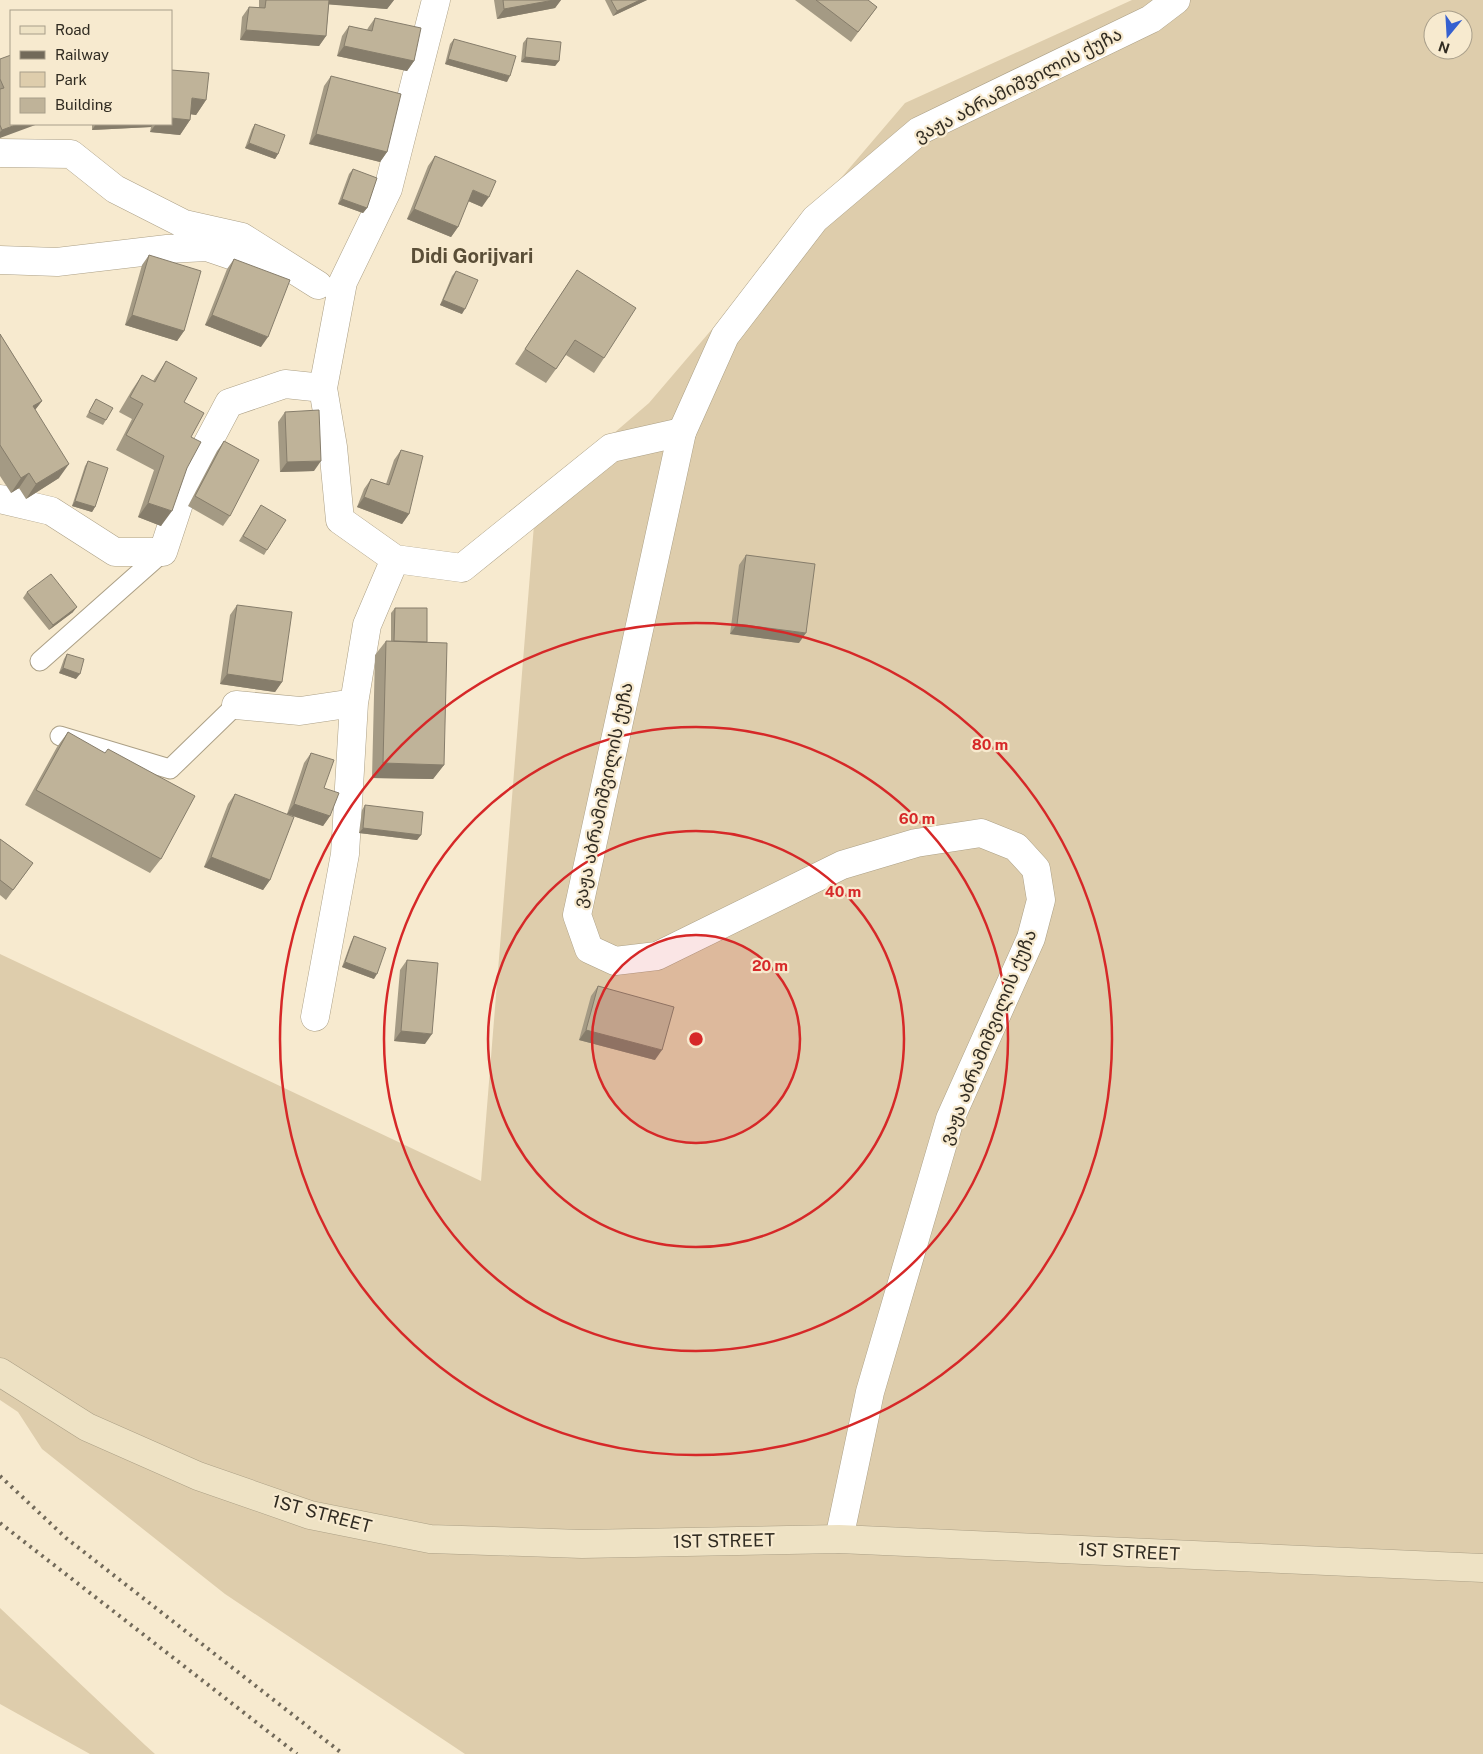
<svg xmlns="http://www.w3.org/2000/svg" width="1483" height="1754" viewBox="0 0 1483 1754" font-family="'Public Sans','Noto Sans Georgian',sans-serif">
	<rect width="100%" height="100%" fill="#f7eacf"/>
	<path fill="#decdac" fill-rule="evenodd" d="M1132 0H1483V1754H465L225 1594 42 1449 18 1412 0 1400V954L481 1181 536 500 649 403 905 103ZM1433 20H1463V50H1433Z
		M0 1608 145 1745 155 1754H90L0 1704Z"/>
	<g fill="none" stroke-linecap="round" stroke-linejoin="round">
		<g stroke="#aca086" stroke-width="21">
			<path id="service" d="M40 661 163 552
				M60 736 170 769 236 705"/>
		</g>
		<g stroke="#aca086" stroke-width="29">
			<path id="minor" d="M0 153 71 154 115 189 184 224 242 237 318 285
				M0 260 57 262 167 249 207 247 274 270
				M323 388 333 447 340 520 395 559
				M0 499 51 511 115 552H163L184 488 229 403 285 384 323 388 343 282 388 189 436 0
				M236 705 300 711 354 703
				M315 1017 345 854 354 703 367 625 395 559 462 568 611 448 682 432"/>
		</g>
		<g stroke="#aca086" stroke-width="29">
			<path id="tertiary" d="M839 1539 870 1392 950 1119 1031 938 1041 900 1036 869 1016 847 981 833 916 843 842 865 657 956 615 961 589 949 577 915 682 432 725 336 815 219 919 131 1151 19 1176 0"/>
		</g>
		<g stroke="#aca086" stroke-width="29">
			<path id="secondary" d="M0 1372 87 1427 198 1476 310 1515 430 1539 582 1544 839 1539 1483 1568"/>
		</g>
		<use href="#service" stroke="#fff" stroke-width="19"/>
		<use href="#minor" stroke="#fff" stroke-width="28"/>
		<use href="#tertiary" stroke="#fff" stroke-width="28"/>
		<use href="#secondary" stroke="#eee2c4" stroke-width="28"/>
		<path stroke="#726a5a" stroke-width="4" stroke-dasharray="2.5 5" stroke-linecap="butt" d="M0 1476 66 1538 343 1754
			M0 1523 297 1754"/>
	</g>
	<path fill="#a49a84" d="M259 0H394L387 9 329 4 326 36 319 46 240 40 242 17 249 7H259Z
		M494 0H561L555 8 497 19Z
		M605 0H647L613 16Z
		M795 0H868L877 7 851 42Z
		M375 18 414 61 407 71 337 56 342 36 349 26 367 30 368 28Z
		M527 38 559 61 555 66 521 62 523 43Z
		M454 39 507 82 445 64 450 44Z
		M0 59 11 124 0 138Z
		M331 76 387 152 380 162 309 144 324 86Z
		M206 100 196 115 190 114V120L180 135 150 132 151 127 92 130V124H171Z
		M255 124 278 154 275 159 245 148 252 129Z
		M435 156 482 207 468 201 458 227 451 237 407 219 428 166Z
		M353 169 367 208 363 213 338 204 349 174Z
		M149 255 184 331 177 341 125 325 142 265Z
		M234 259 261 347 205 325 227 269Z
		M577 270 604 358 594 373 566 355 546 383 515 364Z
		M456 271 462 314 440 305 452 276Z
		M0 334 42 401 35 410 59 478 26 499 19 488 11 493 0 476Z
		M166 361 184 402 191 437 187 468 161 526 138 517 154 470 116 450 132 419 119 412 132 390 142 375 153 381Z
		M96 399 106 420 103 425 86 417Z
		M285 412 314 471 280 472 278 422Z
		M224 441 230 516 223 526 188 506 217 451Z
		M401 450 409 514 402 524 357 507 364 489 371 479 386 484 394 460Z
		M88 461 95 507 92 512 72 506 85 466Z
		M261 505 267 550 264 555 239 541Z
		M746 555 799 643 730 634 739 565Z
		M27 592 73 612 49 630 23 598Z
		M237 605 282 682 275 692 220 684 230 615Z
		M395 608 427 642 444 765 433 779 372 778 375 655 386 641H391V613Z
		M67 654 76 679 59 673 64 659Z
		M68 732 161 859 150 873 25 805 57 747Z
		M311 753 330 816 323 826 287 814 304 763Z
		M235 794 270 880 263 890 204 867 228 804Z
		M365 805 421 835 417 840 359 833 362 810Z
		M0 839 33 863 6 900 0 895Z
		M354 936 374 979 342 967 351 942Z
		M407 960 425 1044 394 1041 400 970Z
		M598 986 655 1060 579 1040 591 996Z"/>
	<path fill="#867d6b" d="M325 0H394L387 9 323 4Z
		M554 0H561L555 8 497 19 504 9Z
		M640 0H647L613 16 617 11Z
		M246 30 326 36 319 46 240 40Z
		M344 46 414 61 407 71 337 56Z
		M525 57 559 61 555 66 521 62Z
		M448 59 510 76 507 82 445 64Z
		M192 98 206 100 196 115 182 113Z
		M171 118 190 120 180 135 150 132 156 124H171Z
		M18 124H38L0 138V132L2 130Z
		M96 124H153L151 127 92 130Z
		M316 134 387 152 380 162 309 144Z
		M249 143 278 154 275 159 245 148Z
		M473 190 489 197 482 207 466 200Z
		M342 199 367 208 363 213 338 204Z
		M414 209 458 227 451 237 407 219Z
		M443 300 465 309 462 314 440 305Z
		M132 315 184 331 177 341 125 325Z
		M212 315 268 337 261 347 205 325Z
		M42 401 31 415 33 406Z
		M321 461 314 471 280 472 287 462Z
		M69 464 59 478 26 499 36 484Z
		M29 473 19 488 11 493 21 478Z
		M364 497 409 514 402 524 357 507Z
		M75 501 95 507 92 512 72 506Z
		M148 503 172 511 161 526 138 517Z
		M77 607 73 612 49 630 53 625Z
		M737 624 806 633 799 643 730 634Z
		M63 668 80 674 76 679 59 673Z
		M227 674 282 682 275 692 220 684Z
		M383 763 444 765 433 779 372 778Z
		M294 804 330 816 323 826 287 814Z
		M363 828 421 835 417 840 359 833Z
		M211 857 270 880 263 890 204 867Z
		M345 962 377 974 374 979 342 967Z
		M586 1030 662 1050 655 1060 579 1040Z
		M401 1031 432 1034 425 1044 394 1041Z"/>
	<path fill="#bfb399" stroke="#867d6b" d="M266 0H329L326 36 246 30 249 7 265 8Z
		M503 0H554L504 9Z
		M611 0H640L617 11Z
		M816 0H868L877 7 858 32Z
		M375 18 421 28 414 61 344 46 349 26 372 31Z
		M527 38 561 42 559 61 525 57Z
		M454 39 516 56 510 76 448 59Z
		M11 55V124H18L2 130 0 125V89L4 88 0 79V59Z
		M171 70 209 73 206 100 192 98 190 120 171 118Z
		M331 76 401 94 387 152 316 134Z
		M255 124 285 135 278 154 249 143Z
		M435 156 496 181 489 197 473 190 458 227 414 209Z
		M353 169 377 178 367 208 342 199Z
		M149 255 201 271 184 331 132 315Z
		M234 259 290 280 268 337 212 315Z
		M577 270 636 308 604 358 575 340 556 369 525 349Z
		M456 271 478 280 465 309 443 300Z
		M0 334 42 401 33 406 69 464 36 484 29 473 21 478 0 445Z
		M166 361 197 378 184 402 204 413 191 437 201 442 187 468 172 511 148 503 164 456 126 435 143 404 130 397 142 375 155 382Z
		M96 399 113 408 106 420 89 412Z
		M319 410 321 461 287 462 285 412Z
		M224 441 259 460 230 516 195 496Z
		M401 450 423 456 409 514 364 497 371 479 389 485Z
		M88 461 108 468 95 507 75 501Z
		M261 505 286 520 267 550 243 536Z
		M746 555 815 564 806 633 737 624Z
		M51 574 77 607 53 625 27 592Z
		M237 605 292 612 282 682 227 674Z
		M395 608H427V642L394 641Z
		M386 641 447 643 444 765 383 763Z
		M67 654 84 659 80 674 63 668Z
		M68 732 105 753 108 749 195 796 161 859 36 790Z
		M311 753 334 760 324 788 339 793 330 816 294 804Z
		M235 794 294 817 270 880 211 857Z
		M365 805 423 812 421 835 363 828Z
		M0 839 33 863 13 890 0 880Z
		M354 936 386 948 377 974 345 962Z
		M407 960 438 963 432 1034 401 1031Z
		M598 986 674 1007 662 1050 586 1030Z"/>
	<circle cx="696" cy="1039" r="104" fill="#d62828" fill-opacity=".12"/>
	<g fill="none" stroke="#d62828" stroke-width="2.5">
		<circle cx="696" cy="1039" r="104"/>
		<circle cx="696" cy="1039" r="208"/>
		<circle cx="696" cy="1039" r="312"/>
		<circle cx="696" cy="1039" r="416"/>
	</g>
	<g text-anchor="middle" stroke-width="4.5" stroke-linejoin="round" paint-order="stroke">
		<g font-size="18" fill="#312c22" stroke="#f7eacf">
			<text transform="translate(1018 85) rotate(-27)" y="6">ვაჟა აბრამიშვილის ქუჩა</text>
			<text transform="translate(603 795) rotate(-78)" y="6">ვაჟა აბრამიშვილის ქუჩა</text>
			<text transform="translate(988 1037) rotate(-68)" y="6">ვაჟა აბრამიშვილის ქუჩა</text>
			<text transform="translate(322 1514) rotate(15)" y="6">1ST STREET</text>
			<text transform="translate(724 1541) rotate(-1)" y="6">1ST STREET</text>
			<text transform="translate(1129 1552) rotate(3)" y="6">1ST STREET</text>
		</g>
		<g font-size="20" font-weight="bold" fill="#5a4e37" stroke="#f7eacf">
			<text x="472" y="263">Didi Gorijvari</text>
		</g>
	</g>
	<circle cx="696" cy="1039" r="8" fill="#d62828" stroke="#f7eacf" stroke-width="2.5"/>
	<g font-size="15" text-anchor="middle" font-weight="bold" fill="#d62828" stroke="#f7eacf" stroke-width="4.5" stroke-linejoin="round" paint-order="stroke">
		<text x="990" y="750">80 m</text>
		<text x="917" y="824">60 m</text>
		<text x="843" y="897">40 m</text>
		<text x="770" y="971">20 m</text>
	</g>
	<rect x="10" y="10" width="162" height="115" fill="#f7eacf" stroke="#a89e8a"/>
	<rect x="20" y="26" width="25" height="8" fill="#eee2c4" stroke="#a89e8a"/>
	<text x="55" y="35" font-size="15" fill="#312c22">Road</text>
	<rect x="20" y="51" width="25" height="8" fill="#726a5a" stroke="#a89e8a"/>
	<text x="55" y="60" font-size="15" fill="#312c22">Railway</text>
	<rect x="20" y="72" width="25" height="15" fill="#decdac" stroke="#a89e8a"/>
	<text x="55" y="85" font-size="15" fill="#312c22">Park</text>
	<rect x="20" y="98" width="25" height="15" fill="#bfb399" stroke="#a89e8a"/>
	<text x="55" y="110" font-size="15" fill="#312c22">Building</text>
	<g transform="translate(1448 35) rotate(198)"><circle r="24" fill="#f7eacf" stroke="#a89e8a"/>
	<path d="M0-4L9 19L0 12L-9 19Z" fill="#3560d0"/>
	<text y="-8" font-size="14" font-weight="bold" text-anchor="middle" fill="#312c22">N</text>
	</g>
</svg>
